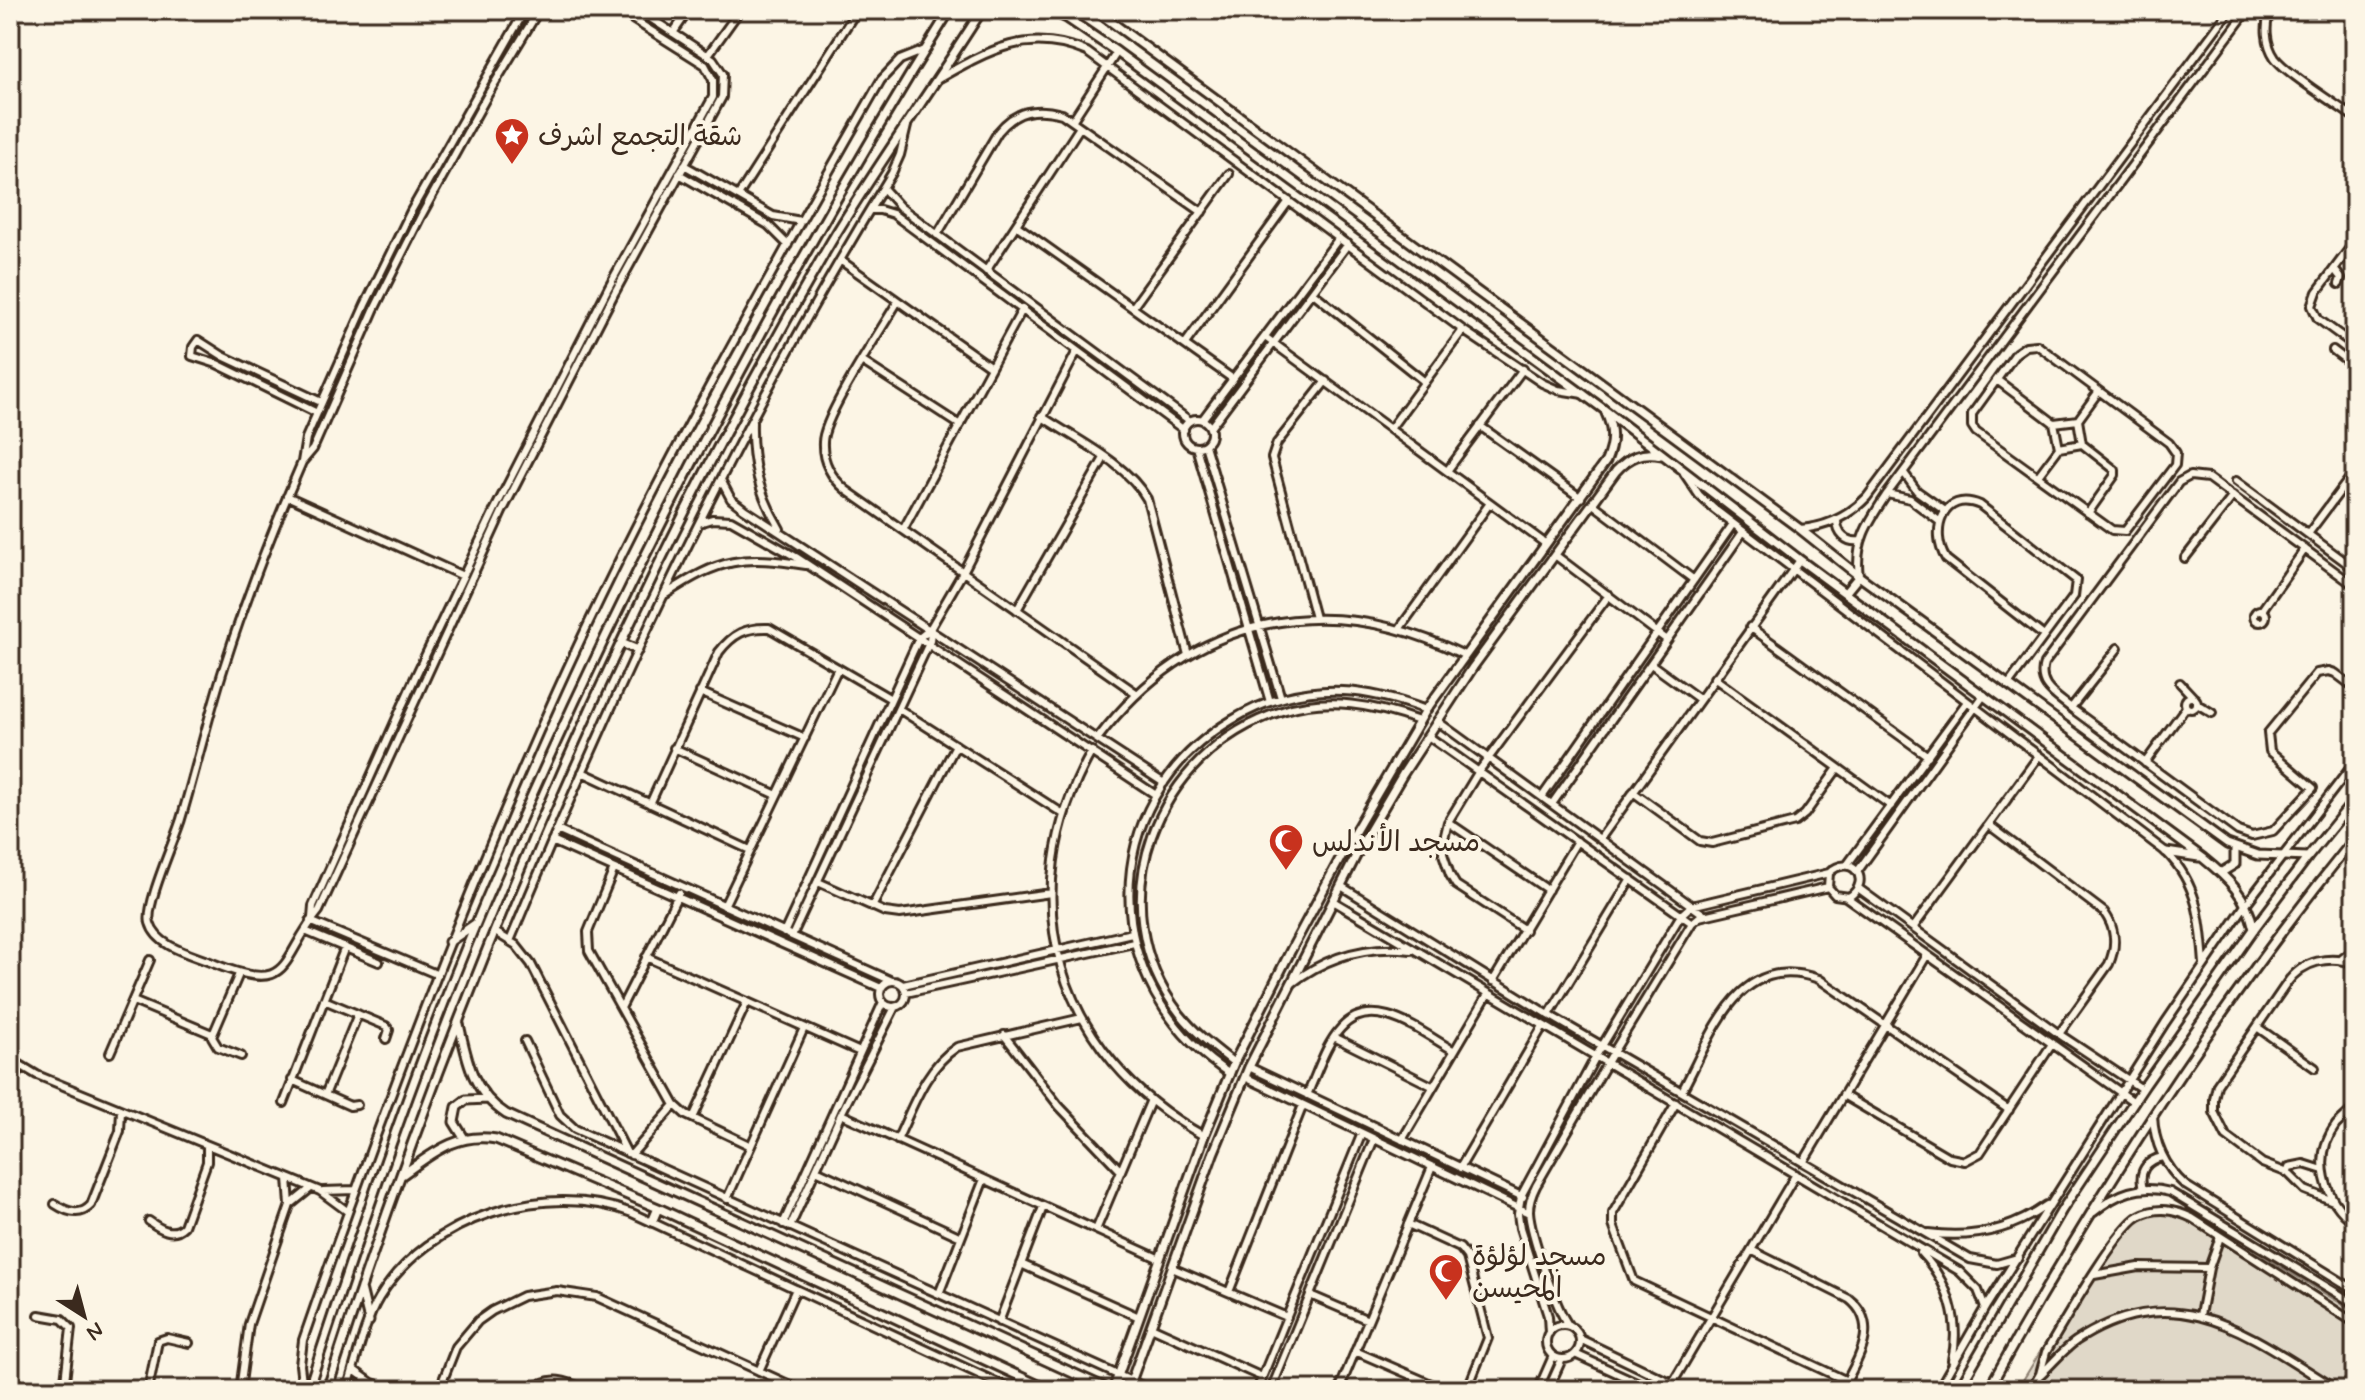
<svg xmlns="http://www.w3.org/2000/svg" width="2365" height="1400" viewBox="0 0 2365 1400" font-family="Mynerve,'Playpen Sans Arabic',sans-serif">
	<rect width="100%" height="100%" fill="#fcf5e5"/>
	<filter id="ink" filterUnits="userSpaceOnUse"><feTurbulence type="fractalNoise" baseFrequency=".0125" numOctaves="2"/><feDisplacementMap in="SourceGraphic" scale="16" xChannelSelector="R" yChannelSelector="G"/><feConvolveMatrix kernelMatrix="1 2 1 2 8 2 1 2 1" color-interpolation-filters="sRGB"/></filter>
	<g filter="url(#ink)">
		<path fill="#e0d8c8" stroke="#8e8173" stroke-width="2" d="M2155 1206H2171L2189 1211 2355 1312V1390H2017L2079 1288 2114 1238 2126 1222 2138 1213Z"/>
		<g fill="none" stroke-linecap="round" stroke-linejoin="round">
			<g stroke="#3b2a1e" stroke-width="12">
				<path id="minor" d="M525 10 411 211 365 305 306 438 302 462C273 529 246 597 224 667 208 717 196 769 181 819 174 842 145 905 150 923 157 948 194 955 215 964 294 996 279 959 319 911L502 512 615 292 722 97 723 74 713 59 638 10
					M2272 10C2263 23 2266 45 2275 58 2286 73 2337 105 2355 118
					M673 33 689 10
					M708 55 740 10
					M938 79C989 50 1029 27 1087 52L1463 330 1542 383 1558 390 1583 394
					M1072 121 1117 52
					M684 165 773 216 801 221
					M679 174 768 225 788 245
					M883 188 900 207 1190 421
					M738 196 857 10
					M870 210H880L893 214 1184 430
					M1016 225 1233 379
					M937 235 998 132C1016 110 1035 107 1062 114L1202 212
					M2355 241 2317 292 2312 306 2318 319 2355 346
					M840 260 991 367
					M2334 269 2341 278 2339 284
					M986 271 1080 127
					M1312 292 1425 382
					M898 301C882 329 823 416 823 442 822 462 832 478 846 490L1136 693
					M1133 307 1229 174
					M1265 337 1546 544
					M1185 344 1289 201
					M2037 345 2169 443 2176 453 2175 465 2125 531 2112 530 1976 432 1972 426V414L2016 353 2026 346Z
					M2333 350 2355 367
					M863 362 960 425
					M1997 380 2054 423
					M317 413 217 364 192 356 193 347 198 340 223 356 321 402
					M1041 416C1075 439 1127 463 1147 499L1188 655
					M1183 433a14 14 0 1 1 28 0a14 14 0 1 1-28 0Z
					M1202 420 1339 238
					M2078 420 2099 391
					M752 422C751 462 759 494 780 529
					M1480 426 1581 498
					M1210 428 1348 244
					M1390 429 1463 330
					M2082 444 2078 420 2054 423 2059 448 2082 444 2115 470V475L2088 513
					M1205 445 1281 698
					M1196 447 1270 702
					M302 462 313 449 374 310 421 216 487 96 539 10
					M1447 471 1523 369
					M1684 473 1699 495 1714 509 2166 852C2198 884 2201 921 2204 964
					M1904 473 1917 491 1945 511
					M2038 476 2059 448
					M721 480 731 499 744 509 1164 783
					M2236 481 2355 569
					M1887 494 1910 499 1939 521
					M287 496 463 576
					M1593 504 1694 580
					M1837 520C1837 534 1846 543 1860 541
					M699 523 712 519 731 520 796 557 1156 795
					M1800 529C1827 527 1849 516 1867 497L2230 10
					M903 530 1023 308
					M2308 534 2355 471
					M1555 555 1667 640
					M2185 558 2233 496
					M1859 576C1854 542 1869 521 1887 494L2248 10
					M2355 586 2208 478 2190 476 2179 482 2044 664C2037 686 2055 695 2071 708L2238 831 2252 836 2273 831 2313 788 2270 751 2268 733 2317 673 2329 671 2335 673 2355 688
					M666 594C720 558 743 555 806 565
					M2254 616a6 6 0 1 1 12 0a6 6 0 1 1-12 0Z
					M1017 610 1104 458
					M2262 610 2305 549
					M1315 618 1272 458 1277 443 1326 381
					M1750 627 1928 756
					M1400 628 1490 503
					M1651 664 1699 699
					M1714 678 1891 806
					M2180 683 2193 697
					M2008 685 2074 596 2076 580 1980 505C1943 489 1929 532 1946 559L2044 636
					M700 692 805 738
					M2185 703a6 6 0 1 1 12 0a6 6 0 1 1-12 0Z
					M2197 704 2212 713
					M2071 708 2118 648
					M899 709 1062 813
					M1437 721 1703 914
					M1428 736 1692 923
					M1098 738C1192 615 1326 587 1464 655
					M674 748 777 795
					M1092 751C1009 897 1057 1055 1204 1136
					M2145 763 2186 707
					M582 772 750 850
					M1633 792 1700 841 1712 843 1795 822 1805 814 1838 768
					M1542 797 1733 524
					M650 804 719 652C733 634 746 627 769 628L891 699
					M1552 804 1743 532
					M1448 822 1548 890
					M1989 825 2104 912C2116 929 2117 945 2109 964L2059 1034
					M557 830 892 981
					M1600 839 1800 560
					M552 841 881 988
					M1847 865 1966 703
					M614 869 588 932 589 951 675 1105 686 1115 751 1146
					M1857 872 1984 695
					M818 882 885 912 900 914 1051 893
					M1341 886 1549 1015 1970 1259 1997 1264 2018 1258
					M1858 888 2059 1034 2142 1089
					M1846 897 2134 1102
					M1333 901 1959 1271 1978 1290 1985 1308
					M724 906 838 668
					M872 907 956 745
					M312 918 313 906 416 675 495 509 608 288 713 97V80L705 65 618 10
					M310 921 436 974
					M1913 928 2038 757
					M1525 930 1456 885 1450 875 1443 854V843L1448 822 1479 771 1609 595
					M305 931 379 962
					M495 932 516 945 531 964 627 1153
					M784 933 919 638 930 629 963 572 1077 351
					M792 936 930 641 931 630
					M510 941C620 676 742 417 892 173L900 155 907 126
					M646 957 860 1052
					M2342 959 2355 949
					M239 974 212 1037 218 1047 241 1056
					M880 994a13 13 0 1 1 26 0a13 13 0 1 1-26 0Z
					M1493 981 1577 841
					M1291 984C1326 957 1367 945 1411 950
					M903 985 1132 933
					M906 993 1134 943
					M324 1000 386 1026 389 1030 386 1039
					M133 1001 212 1034
					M621 1008 679 893
					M1549 1015 1631 879
					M2257 1027 2315 1068
					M1004 1035 1059 1106 1121 1171
					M1334 1037 1432 1086
					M525 1041 560 1115 575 1129 1151 1390
					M110 1053 150 960
					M10 1061 17 1063 20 1068 17 1076 10 1078
					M17 1063 37 1075 320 1191 347 1211
					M1234 1063C1215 1048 1196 1034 1180 1014 1096 905 1155 751 1282 711 1328 696 1375 705 1419 721
					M1249 1067 1523 1197
					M1230 1074C1098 988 1093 802 1232 720 1265 700 1304 689 1343 691 1372 692 1399 700 1426 710
					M1245 1077 1529 1213
					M292 1080 350 1106 357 1105
					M1682 1091C1713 1034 1738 950 1819 979L2009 1110
					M325 1095 358 1014
					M1307 1095C1317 1074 1325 1045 1341 1028 1373 992 1422 1033 1453 1050
					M1843 1095 1950 1158 1965 1161 1980 1153 2052 1044
					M284 1103 345 947
					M1676 1103 1613 1213V1225L1634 1281 1847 1381
					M2355 1107C2349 1113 2342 1119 2336 1125 2312 1157 2324 1201 2355 1223
					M841 1114 1160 1259
					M2153 1115C2154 1143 2164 1166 2185 1185L2355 1290
					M693 1118 747 1002
					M897 1140C913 1107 925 1068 957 1047L1082 1018
					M1402 1140 1488 994
					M631 1155 675 1105
					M1804 1161 1927 955
					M1460 1168 1543 1026
					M816 1170 961 1237
					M2323 1170 2304 1164 2289 1167 2288 1173 2305 1190 2333 1201
					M2288 1173 2262 1163 2226 1136 2214 1112V1099L2217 1085 2287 983C2303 960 2330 955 2355 964
					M2143 1189C2138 1172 2146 1160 2163 1157
					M323 1191 355 1190
					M727 1199 804 1028
					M55 1204C67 1212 80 1217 91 1205L120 1131 121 1110
					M290 1205 311 1188
					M2094 1212C2117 1193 2140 1184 2170 1192L2355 1304
					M149 1221C160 1229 173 1237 184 1226L207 1162V1145
					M783 1224 883 1002
					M1408 1224 1460 1248 1467 1257 1488 1338 1467 1390
					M790 1227 841 1114 895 1007
					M1096 1230 1150 1102
					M1928 1233C1971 1239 2012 1230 2047 1205
					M1751 1250 1849 1299C1882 1325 1857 1360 1842 1390
					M1921 1253C1948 1281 1961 1321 1952 1360
					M1021 1264 1139 1317
					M1172 1268 1287 1317
					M2094 1275 2139 1267 2209 1268
					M1229 1292 1303 1105
					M939 1294 984 1179
					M1310 1295 1368 1320
					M39 1315 62 1319 71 1328 64 1390
					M2200 1315 2209 1268 2220 1237
					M999 1322 1043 1207
					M1546 1342a17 17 0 1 1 34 0a17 17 0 1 1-34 0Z
					M1569 1326C1556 1310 1530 1231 1529 1211 1529 1202 1532 1194 1536 1186L1614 1051 1692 923 1699 917 1828 887
					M1151 1327 1262 1377
					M1549 1333 1548 1316 1520 1228 1518 1214 1521 1196 1596 1056 1681 915 1691 906 1829 873C1850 852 1874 880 1849 897L1835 895 1828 887 1829 873
					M1580 1339 1686 1390
					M1355 1351 1445 1390
					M1575 1354 1654 1390
					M354 1370 372 1383 394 1390
					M759 1371 796 1289
					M2041 1374C2053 1363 2063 1350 2076 1341 2178 1274 2252 1337 2338 1390
					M1672 1384 1796 1174
					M148 1390 158 1341 167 1338 189 1343
					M240 1390 249 1324 290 1205 288 1178
					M303 1390 300 1365 303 1340C379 1120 461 903 557 691 652 481 767 280 881 80L900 60 925 50
					M347 1390C356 1362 364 1323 379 1298 428 1217 545 1180 632 1213L1013 1390
					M439 1390 456 1347 478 1321 492 1311 523 1296 557 1291 597 1297 801 1390
					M531 1390C550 1374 567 1381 587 1390
					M1257 1390 1362 1133
					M1271 1390 1374 1139
					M1339 1390 1432 1167
					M1538 1390 1553 1356
					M1548 1390 1562 1359
					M1938 1390 1985 1308 2165 1023 2246 904 2355 762
					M2031 1390 2040 1374 2046 1352C2062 1325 2117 1228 2139 1216 2158 1206 2175 1210 2192 1218L2355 1323"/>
			</g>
			<g stroke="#3b2a1e" stroke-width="13">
				<path id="tertiary" d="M1050 10 1067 18 1117 52 1602 408 1800 560 2203 858C2228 878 2247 896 2254 929
					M1095 10 1800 529 1859 576 2227 844 2258 855 2308 857
					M981 13 995 10
					M1845 593 1859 576
					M621 643 638 650
					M2166 852 2199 857
					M2222 872 2235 864V849
					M449 942 475 924
					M459 1024C467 1060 472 1092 506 1114L1110 1390
					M464 1138 454 1122 457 1107 466 1100 487 1099
					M402 1175C432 1154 456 1132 496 1139L658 1208 1049 1390
					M652 1222 658 1208
					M361 1288 369 1321
					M308 1390C366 1213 426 1035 501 865 630 569 779 284 950 10
					M327 1390C456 993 621 603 831 242 878 163 933 88 982 10
					M1113 1390 1204 1136 1234 1063 1291 950 1350 840 1426 710 1606 461C1613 444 1614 430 1606 413
					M1128 1390 1213 1154 1249 1067 1362 844 1403 774 1473 667 1616 471C1629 457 1642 451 1661 455
					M1958 1390 2062 1210 2145 1085 2254 929 2308 857 2355 799
					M1988 1390C2095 1197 2216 1009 2355 838"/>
			</g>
			<use href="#minor" stroke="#fcf5e5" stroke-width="6"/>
			<use href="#tertiary" stroke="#fcf5e5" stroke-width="7"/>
		</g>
	</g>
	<defs>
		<g id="sight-pin" transform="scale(1.8)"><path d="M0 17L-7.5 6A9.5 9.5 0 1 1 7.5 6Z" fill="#c8321e" stroke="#fcf5e5"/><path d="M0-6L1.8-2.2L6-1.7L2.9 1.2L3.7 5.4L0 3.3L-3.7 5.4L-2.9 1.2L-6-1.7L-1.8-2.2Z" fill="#fff"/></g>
		<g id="mosque-pin" transform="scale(1.8)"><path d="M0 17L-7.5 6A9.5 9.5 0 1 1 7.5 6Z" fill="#c8321e" stroke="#fcf5e5"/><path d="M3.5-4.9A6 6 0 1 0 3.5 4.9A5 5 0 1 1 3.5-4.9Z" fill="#fff"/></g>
	</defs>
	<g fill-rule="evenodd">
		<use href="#sight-pin" x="512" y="135"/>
		<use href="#mosque-pin" x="1286" y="841"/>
		<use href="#mosque-pin" x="1446" y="1271"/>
	</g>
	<g text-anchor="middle" stroke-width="8" stroke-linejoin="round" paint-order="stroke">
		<g font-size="28" fill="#3b2a1e" stroke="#fcf5e5" text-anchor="start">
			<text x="538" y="145">شقة التجمع اشرف</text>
			<text x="1312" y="851">مسجد الأندلس</text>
			<text x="1472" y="1265">مسجد لؤلؤة<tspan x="1472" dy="32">المحيسن</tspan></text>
		</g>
	</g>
	<rect width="2365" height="1400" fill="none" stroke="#fcf5e5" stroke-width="40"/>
	<rect x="20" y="20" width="2325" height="1360" fill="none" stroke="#3b2a1e" stroke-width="3" filter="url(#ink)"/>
	<g transform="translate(84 1316) rotate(144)" stroke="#fcf5e5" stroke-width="6" paint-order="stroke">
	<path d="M0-6L14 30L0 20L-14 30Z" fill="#3b2a1e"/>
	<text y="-12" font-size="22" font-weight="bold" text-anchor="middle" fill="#3b2a1e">N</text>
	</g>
</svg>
